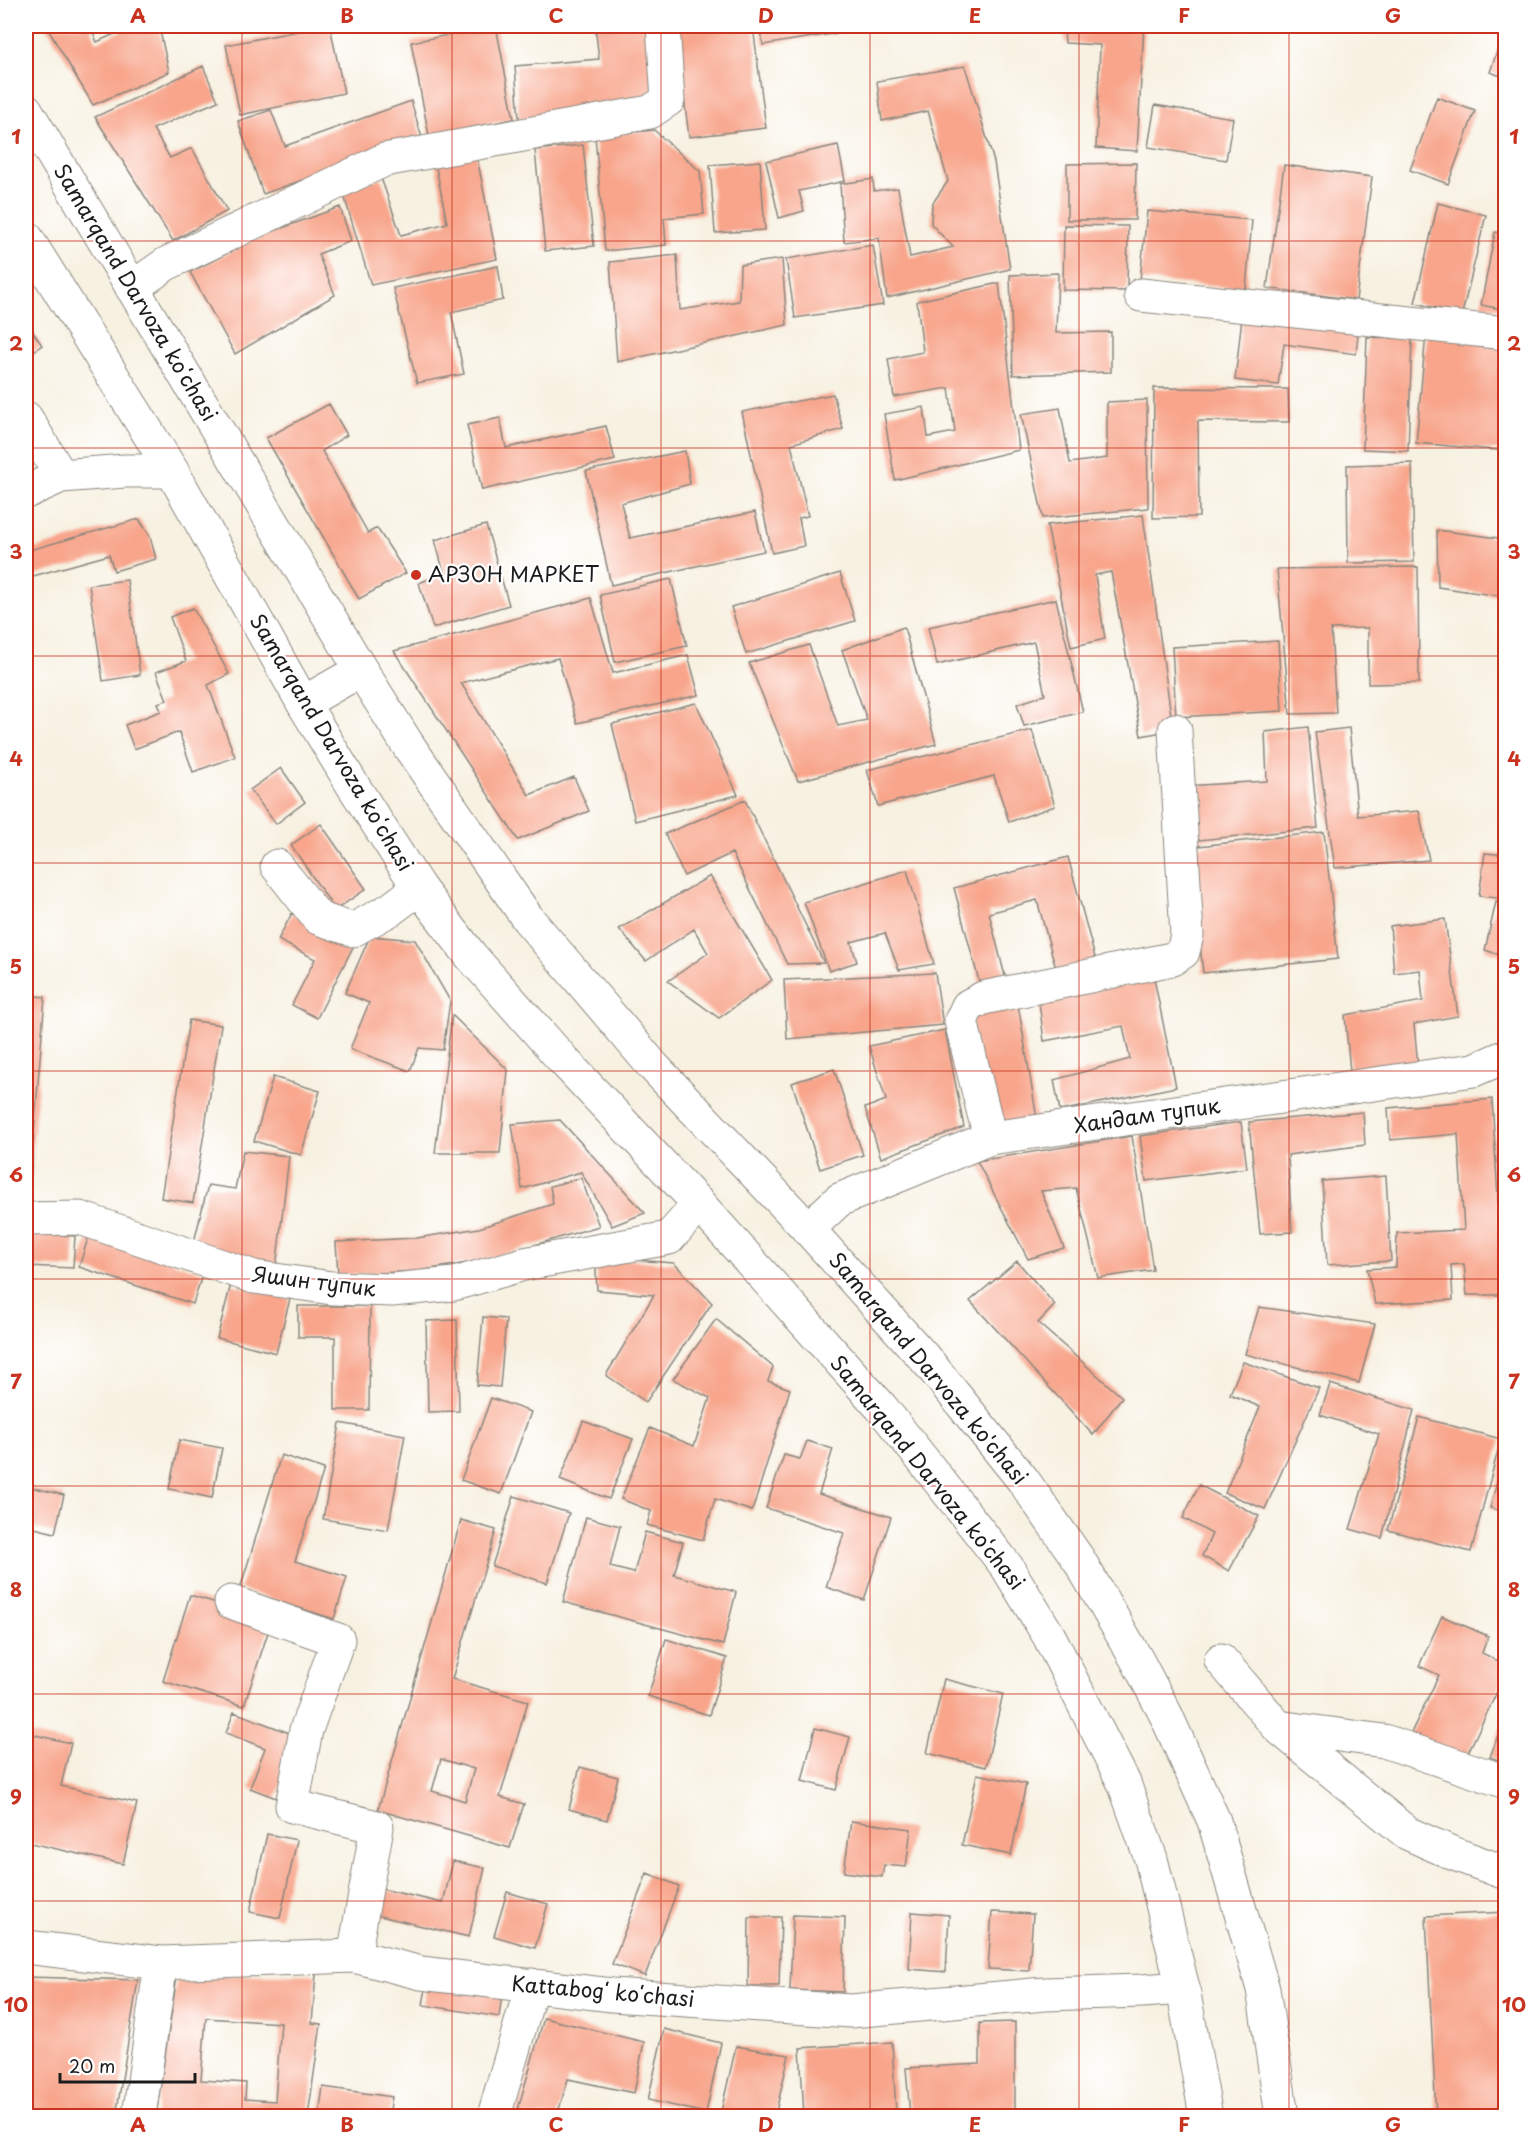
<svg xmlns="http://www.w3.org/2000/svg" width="1531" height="2142" viewBox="0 0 1531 2142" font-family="'Playpen Sans',sans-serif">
	<rect width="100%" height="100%" fill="#fff"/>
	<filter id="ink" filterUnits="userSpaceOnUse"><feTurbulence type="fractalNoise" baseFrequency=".0167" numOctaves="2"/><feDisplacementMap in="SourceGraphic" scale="12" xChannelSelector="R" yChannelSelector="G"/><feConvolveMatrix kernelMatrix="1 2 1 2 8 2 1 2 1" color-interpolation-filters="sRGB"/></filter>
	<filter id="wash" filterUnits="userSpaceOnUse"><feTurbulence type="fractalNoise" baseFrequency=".008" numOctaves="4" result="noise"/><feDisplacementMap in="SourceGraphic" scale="24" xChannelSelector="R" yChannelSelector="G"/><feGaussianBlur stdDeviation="1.35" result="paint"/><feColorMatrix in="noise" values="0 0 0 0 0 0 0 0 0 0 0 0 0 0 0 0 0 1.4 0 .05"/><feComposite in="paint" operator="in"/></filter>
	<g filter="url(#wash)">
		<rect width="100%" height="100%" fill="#f7f1e1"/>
		<g id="blocks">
			<path fill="#f8a58b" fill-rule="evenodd" d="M46 26H90L97 42 121 31 119 26H159L169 72 93 105Z
				M323 26H330L344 93 240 115 226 45Z
				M496 26 514 119 429 136 411 42Z
				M595 26H647L655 104 519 119 515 66 599 59Z
				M675 26H753L766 128 689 137Z
				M760 26H875V27L763 45Z
				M1064 26H1144L1137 151 1096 148 1100 45 1065 43Z
				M1505 28H1506V78L1490 72Z
				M203 66 218 101 153 129 170 158 192 148 227 211 173 241 95 117Z
				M965 66 994 162 1010 269 887 298 879 238 844 242 840 184 873 179 874 191 898 188 910 257 953 247 931 224 932 204 948 181 928 111 882 121 877 81Z
				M1437 97 1475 111 1448 184 1410 170Z
				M411 101 422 138 263 194 238 121 271 110 285 146Z
				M1155 105 1233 118 1226 160 1148 147Z
				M654 130 700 171 704 214 664 218 666 245 605 251 595 136Z
				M583 145 594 246 545 251 535 150Z
				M838 145 845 181 799 191 804 211 779 218 766 161Z
				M476 152 497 259 371 285 342 189 381 178 401 235 447 223 435 162Z
				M760 161 765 230 715 233 710 165Z
				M1136 163 1135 220H1067V164Z
				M1284 165 1372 177 1356 300 1267 288Z
				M1438 203 1486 215 1462 314 1415 303Z
				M340 207 351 241 318 254 335 295 235 354 190 272 268 233Z
				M1147 211 1252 220 1246 289 1140 280Z
				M1064 225 1128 226 1127 291 1063 290Z
				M1495 232 1506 234V310L1481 305Z
				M873 245 883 305 795 318 786 259Z
				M677 255 680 310 739 301 740 265 782 259 787 325 617 362 610 262Z
				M498 266 503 300 451 312 464 374 417 383 393 288Z
				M1058 273 1056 333 1111 332V372L1013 375 1010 275Z
				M999 283 1019 450 895 480 884 414 924 407 928 437 955 432 949 388 894 397 888 359 923 352 917 301Z
				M1243 308 1359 325 1356 354 1284 344 1278 385 1235 380Z
				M26 322 42 345 26 357Z
				M1426 334 1506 341V451L1416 443Z
				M1367 337 1412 339 1408 451 1363 449Z
				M1154 388 1288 389 1289 422 1198 421 1199 517 1153 518Z
				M833 394 843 429 791 444 808 516 799 518 804 546 772 553 742 412Z
				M1147 400 1148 508 1043 518 1021 414 1060 408 1070 463 1107 458V402Z
				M329 404 347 435 322 451 368 533 377 528 406 573 359 599 266 438Z
				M500 418 506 448 606 426 615 460 482 490 467 425Z
				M685 451 690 484 621 503 630 538 755 512 764 551 611 585 586 471Z
				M1412 463 1414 562 1348 563 1347 465Z
				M1143 515 1173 730 1141 736 1111 572 1095 575 1105 639 1071 647 1047 525Z
				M139 519 150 536 156 559 114 571 109 555 26 578V551Z
				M486 525 509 605 433 628 419 583 444 573 435 540Z
				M1437 530 1506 539V597L1438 587Z
				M1418 567 1419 683 1368 684V628L1331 629 1336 713 1290 714 1277 569Z
				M840 573 855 621 746 654 731 607Z
				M671 579 687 646 615 662 600 595Z
				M127 580 140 675 103 681 89 585Z
				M591 598 613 673 688 655 699 695 577 723 558 658 461 683 529 795 574 777 589 811 518 840 394 651Z
				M1056 599 1083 712 1024 726 1017 704 1045 695 1034 642 937 665 928 627Z
				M193 608 229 674 208 685 235 757 193 772 179 732 134 749 125 725 161 711 158 703 167 700 156 672 186 661 170 617Z
				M904 627 936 744 798 781 749 663 809 645 838 726 867 720 842 650Z
				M1278 641 1282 711 1176 717 1172 647Z
				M696 703 738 795 635 821 612 724Z
				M1308 727 1318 828 1189 841 1185 786 1267 781 1265 732Z
				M1349 728 1358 816 1419 811 1429 860 1335 868 1315 732Z
				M1032 730 1055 806 1009 822 994 776 878 806 867 770Z
				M281 768 305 802 276 824 250 790Z
				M745 800 824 963 787 964 732 853 684 876 665 834Z
				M321 824 366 889 335 910 291 845Z
				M1324 832 1338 959 1203 973 1190 847Z
				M1485 853 1506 855V899L1479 896Z
				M1068 857 1097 965 1058 976 1037 900 989 913 1008 988 983 996 954 888Z
				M907 870 934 964 899 970 885 933 851 942 857 962 829 971 804 902Z
				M710 876 772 980 719 1018 668 981 708 953 694 929 646 961 619 929Z
				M1496 902 1506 904V957L1485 950Z
				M292 913 354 945 317 1018 292 1005 315 959 278 940Z
				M1445 919 1458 1016 1414 1024 1418 1066 1350 1072 1345 1015 1423 1001 1420 970 1394 973 1390 926Z
				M370 936 415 940 450 1001 443 1050 419 1048 410 1071 350 1049 369 1003 345 993Z
				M935 973 943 1025 787 1039 784 980Z
				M1154 978 1176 1087 1060 1111 1054 1080 1130 1059 1123 1026 1044 1041 1039 1002Z
				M26 995 45 997 28 1207H26Z
				M1018 1004 1037 1119 988 1128 970 1012Z
				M452 1015 508 1070 500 1153H435Z
				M189 1020 221 1025 193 1203 161 1198Z
				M945 1030 964 1127 881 1158 865 1108 886 1100 869 1046Z
				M834 1069 863 1155 820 1169 792 1083Z
				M273 1077 320 1091 301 1155 254 1141Z
				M1492 1099 1504 1295H1467L1464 1264 1451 1265 1453 1300 1375 1304 1367 1269 1396 1267 1397 1233 1464 1230 1458 1134 1390 1140 1388 1108Z
				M1363 1112 1365 1145 1288 1155 1292 1232 1260 1234 1249 1122Z
				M560 1120 645 1213 612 1226 581 1172 522 1189 512 1124Z
				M1241 1122 1247 1168 1146 1181 1140 1136Z
				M1132 1136 1153 1270 1098 1278 1076 1188 1041 1191 1064 1248 1028 1259 977 1161Z
				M243 1151 289 1156 276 1269 194 1242 208 1185 235 1189Z
				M1386 1176 1391 1261 1327 1265 1322 1181Z
				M581 1178 599 1226 480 1261 418 1271 338 1275 336 1242 417 1238 479 1228 553 1204 550 1186Z
				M26 1233 75 1236 73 1268 26 1266Z
				M89 1235 203 1272 193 1304 79 1267Z
				M595 1257 674 1263 712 1303 646 1402 606 1375 654 1295 597 1290Z
				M1017 1261 1055 1305 1038 1323 1122 1397 1093 1435 970 1301Z
				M231 1284 290 1299 276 1353 217 1338Z
				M298 1306H370L369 1410H335V1337H298Z
				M1259 1307 1375 1324 1359 1383 1245 1354Z
				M483 1317 506 1319 500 1387 477 1385Z
				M716 1319 773 1367 768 1381 790 1389 752 1511 715 1499 703 1540 647 1525 651 1511 621 1499 650 1428 694 1446 710 1398 673 1379Z
				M457 1320 459 1411 428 1412 426 1321Z
				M1243 1362 1319 1388 1265 1509 1225 1493 1260 1407 1230 1394Z
				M1330 1384 1414 1410 1382 1538 1350 1529 1379 1434 1320 1415Z
				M491 1398 531 1412 501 1494 461 1480Z
				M1419 1417 1501 1439 1471 1552 1388 1530Z
				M583 1421 633 1439 609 1499 560 1480Z
				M340 1423 405 1435 388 1530 323 1519Z
				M179 1440 222 1448 212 1498 169 1489Z
				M807 1441 833 1449 819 1494 891 1517 864 1600 826 1587 844 1533 766 1508 784 1455 800 1459Z
				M1505 1453H1506V1512L1490 1508Z
				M281 1455 324 1469 295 1561 347 1577 334 1619 240 1589Z
				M1199 1485 1259 1516 1229 1571 1202 1556 1212 1534 1183 1518Z
				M26 1486 64 1495 55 1533 26 1526Z
				M514 1496 569 1513 547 1583 492 1566Z
				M586 1517 620 1526 610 1567 634 1573 645 1532 683 1542 674 1575 736 1592 723 1645 563 1602Z
				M461 1520 496 1530 452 1679 528 1701 500 1797 524 1804 510 1848 378 1810ZM441 1759 474 1769 465 1801 432 1791Z
				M190 1595 272 1620 244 1706 163 1681Z
				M1442 1616 1488 1636 1482 1653 1506 1665V1673L1463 1763 1409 1737 1439 1675 1419 1666Z
				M666 1639 727 1658 709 1715 648 1696Z
				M944 1679 1003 1694 986 1767 927 1753Z
				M234 1712 300 1737 276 1798 250 1788 265 1748 226 1733Z
				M1505 1716H1506V1763L1490 1757Z
				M815 1728 850 1737 836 1790 802 1781Z
				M26 1733 71 1743 61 1786 137 1803 123 1864 26 1842Z
				M580 1767 618 1777 607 1820 569 1809Z
				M977 1774 1026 1784 1011 1855 962 1845Z
				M851 1821 911 1829 906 1867 884 1865 882 1877 844 1872Z
				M267 1834 297 1840 280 1918 250 1912Z
				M453 1861 485 1868 469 1937 367 1913 373 1887 443 1903Z
				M647 1873 679 1886 645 1976 612 1964Z
				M507 1892 548 1904 535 1948 494 1936Z
				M912 1912 949 1915 946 1972 909 1969Z
				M992 1912 1033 1914 1029 1971 988 1969Z
				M1506 1912V2116H1436L1426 1916Z
				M793 1915 845 1917 843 1992 790 1990Z
				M749 1917H781L779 1986H748Z
				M316 1974 312 2023 321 2024 308 2116H156L177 1976ZM206 2018 281 2023 275 2101 245 2099 246 2083 201 2080Z
				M26 1977 138 1980 116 2116H26Z
				M427 1983 502 1995 499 2017 423 2005Z
				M544 2018 644 2042 634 2093 568 2079 557 2116H516Z
				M1015 2022V2115L910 2116 906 2068 980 2064V2023Z
				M664 2029 721 2043 706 2113 648 2100Z
				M892 2042 896 2113 804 2116 800 2048Z
				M736 2046 789 2055 775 2116H720Z
				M323 2087 392 2097 389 2116H319Z"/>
		</g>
	</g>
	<g filter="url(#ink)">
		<use href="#blocks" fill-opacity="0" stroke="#8a867e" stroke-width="1.5"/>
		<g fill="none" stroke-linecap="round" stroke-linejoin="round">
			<g stroke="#8a867e" stroke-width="35">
				<path id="minor" d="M132 288 166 264 384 160 650 112 668 100 663 26
					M1141 295 1506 333
					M26 418 61 476
					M26 492 61 476 125 471H172
					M277 866 318 918 353 930 391 909 419 888
					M990 1138 961 1021 968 1006 983 998 1172 959 1183 952 1187 935 1175 730
					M26 1219 80 1218 254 1277 332 1288 392 1290 454 1284 524 1264 669 1238 699 1204
					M808 1229 839 1200 990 1138 1474 1070 1506 1056
					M231 1602 338 1640 306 1730 292 1806 377 1827 354 1956
					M1221 1660 1278 1727 1407 1833 1452 1853 1506 1873
					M1278 1727 1384 1741 1506 1782
					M26 1947 161 1963 354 1956 421 1973 612 1995 851 2011 1045 1994 1142 1991 1183 1988
					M139 2116 161 1963
					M494 2116 532 1985"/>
			</g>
			<g stroke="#8a867e" stroke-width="35">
				<path id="major" d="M26 110 361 670 408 745 528 919 653 1066 808 1229 928 1362 1023 1480 1079 1560 1137 1660 1166 1715 1214 1821 1263 1989 1282 2116
					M26 237 172 471 303 703 352 784 419 888 471 956 564 1061 699 1204 881 1407 1007 1567 1049 1636 1124 1783 1151 1859 1183 1988 1206 2116
					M303 703 361 670"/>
			</g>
			<use href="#minor" stroke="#fff" stroke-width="33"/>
			<use href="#major" stroke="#fff" stroke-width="33"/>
		</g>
	</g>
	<path fill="none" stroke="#c8321e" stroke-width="1.5" stroke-opacity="0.55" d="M242 26V2116M452 26V2116M661 26V2116M870 26V2116M1079 26V2116M1289 26V2116M26 241H1506M26 448H1506M26 656H1506M26 863H1506M26 1071H1506M26 1279H1506M26 1486H1506M26 1694H1506M26 1901H1506"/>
	<circle fill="#c8321e" stroke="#fff" stroke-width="2" cx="416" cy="575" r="6"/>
	<g text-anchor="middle" stroke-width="4.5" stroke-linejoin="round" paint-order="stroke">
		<g font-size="21" fill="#1c1c1c" stroke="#fff">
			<text transform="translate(135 293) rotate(59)" y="7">Samarqand Darvoza koʻchasi</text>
			<text transform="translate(331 743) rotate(59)" y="7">Samarqand Darvoza koʻchasi</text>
			<text transform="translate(1147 1116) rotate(-8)" y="7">Хандам тупик</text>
			<text transform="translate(314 1282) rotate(7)" y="7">Яшин тупик</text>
			<text transform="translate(928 1369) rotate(50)" y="7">Samarqand Darvoza ko'chasi</text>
			<text transform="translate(927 1473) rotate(51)" y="7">Samarqand Darvoza ko‘chasi</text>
			<text transform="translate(603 1992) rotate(5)" y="7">Kattabogʻ koʻchasi</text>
		</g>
		<g font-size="21" fill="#1c1c1c" stroke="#fff" text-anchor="start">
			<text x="428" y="582">АРЗОН МАРКЕТ</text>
		</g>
	</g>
	<rect width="1531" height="2142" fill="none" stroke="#fff" stroke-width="66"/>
	<path d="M60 2073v9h135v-9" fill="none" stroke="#1c1c1c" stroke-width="3"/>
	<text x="69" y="2073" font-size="18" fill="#1c1c1c" stroke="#ffffff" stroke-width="4.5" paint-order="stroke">20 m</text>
	<rect x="33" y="33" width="1465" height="2076" fill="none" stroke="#c8321e" stroke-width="2"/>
	<g font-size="20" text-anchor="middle" font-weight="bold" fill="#c8321e">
		<text x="138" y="23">A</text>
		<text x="347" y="23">B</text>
		<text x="556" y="23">C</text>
		<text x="766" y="23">D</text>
		<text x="975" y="23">E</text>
		<text x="1184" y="23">F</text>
		<text x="1393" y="23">G</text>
		<text x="16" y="144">1</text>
		<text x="1514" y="144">1</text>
		<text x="16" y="351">2</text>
		<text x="1514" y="351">2</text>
		<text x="16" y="559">3</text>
		<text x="1514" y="559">3</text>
		<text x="16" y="766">4</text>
		<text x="1514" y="766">4</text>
		<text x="16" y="974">5</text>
		<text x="1514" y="974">5</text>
		<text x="16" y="1182">6</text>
		<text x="1514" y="1182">6</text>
		<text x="16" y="1389">7</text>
		<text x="1514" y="1389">7</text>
		<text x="16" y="1597">8</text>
		<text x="1514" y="1597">8</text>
		<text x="16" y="1804">9</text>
		<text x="1514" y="1804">9</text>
		<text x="16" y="2012">10</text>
		<text x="1514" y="2012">10</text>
		<text x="138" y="2132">A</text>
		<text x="347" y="2132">B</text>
		<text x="556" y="2132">C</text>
		<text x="766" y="2132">D</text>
		<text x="975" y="2132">E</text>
		<text x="1184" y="2132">F</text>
		<text x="1393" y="2132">G</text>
	</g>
</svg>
